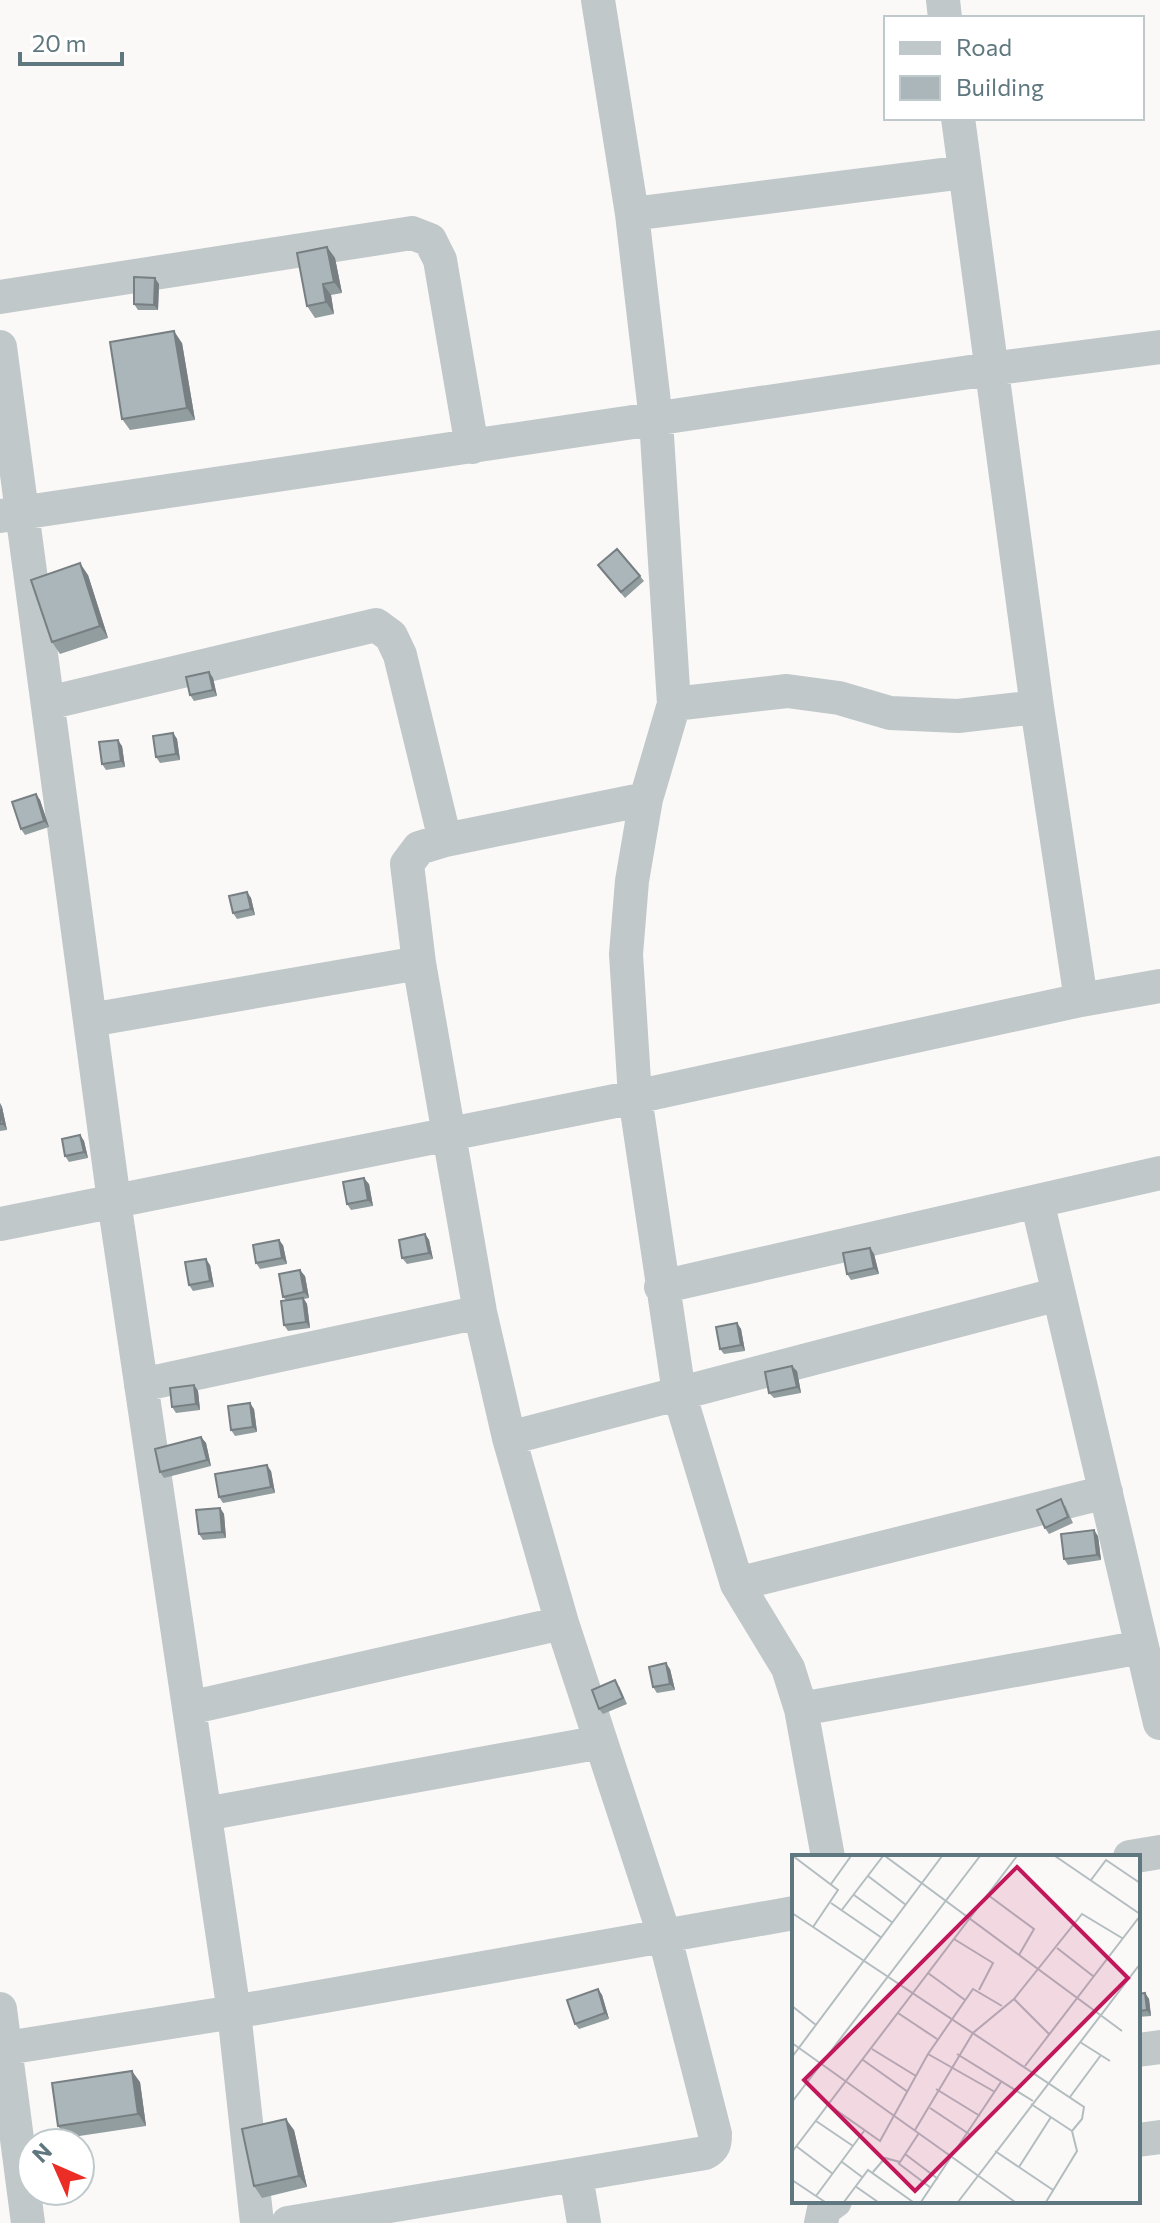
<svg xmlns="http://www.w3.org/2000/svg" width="1160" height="2223" viewBox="0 0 1160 2223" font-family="Commissioner,sans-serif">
	<rect width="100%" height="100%" fill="#faf9f8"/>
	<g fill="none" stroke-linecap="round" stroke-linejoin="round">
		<path stroke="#c1c8ca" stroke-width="34" d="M598 0 632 214 656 420 674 704 646 799 632 881 626 954 635 1097 679 1393 737 1584 788 1668 801 1709 828 1857
			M943 0 945 18
			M958 118 1037 707 1081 1000
			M632 214 965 172
			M0 297 412 233 430 240 440 260 472 447
			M0 347 114 1201 234 2012 257 2223
			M0 516 990 369 1160 347
			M48 703 376 625 391 636 400 655 445 840
			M674 704 787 691 839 698 890 713 958 716 1037 707
			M90 1020 419 963
			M1037 1201 1160 1723
			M0 1224 635 1097 1081 1000 1160 986
			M661 1287 1160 1173
			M141 1385 480 1312
			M509 1438 1059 1294
			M737 1584 1106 1492
			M189 1708 562 1623
			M801 1709 1142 1647
			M205 1814 601 1742
			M1130 1857 1160 1852
			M0 2009 28 2223
			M0 2049 234 2012 794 1913
			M1138 2050 1160 2047
			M1138 2140 1160 2137
			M576 2176 584 2223
			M288 2223 705 2153C714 2148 715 2144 715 2134L664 1934 562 1623 509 1438 480 1312 419 963 407 864 419 848 445 840 646 799
			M821 2223 824 2209 835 2201"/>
	</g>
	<path fill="#929da0" d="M327 247 335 258 342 293 331 295 334 314 315 318 307 306Z
		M159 284 158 310H138L134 304Z
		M182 343 195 420 130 430 122 419Z
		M602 571 640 576 644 581 625 598Z
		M88 575 108 638 60 654 52 642Z
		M209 672 213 678 217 696 194 701 190 695Z
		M173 733 177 739 180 760 160 763 156 757Z
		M122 746 125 767 106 770 102 764Z
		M36 794 40 800 49 827 25 835 21 829Z
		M247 892 251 898 255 915 237 919 233 913Z
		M0 1103 2 1107 7 1130 0 1131Z
		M80 1135 84 1141 88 1158 69 1162 65 1156Z
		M369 1184 373 1206 351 1210 347 1204Z
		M425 1234 429 1240 433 1259 407 1264 402 1258Z
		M283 1245 287 1264 260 1269 256 1263Z
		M870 1248 874 1254 879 1274 851 1280 847 1274Z
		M210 1265 214 1287 193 1291 189 1285Z
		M305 1276 309 1298 304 1299 307 1304 310 1328 288 1331 284 1325 286 1300 283 1297Z
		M737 1323 741 1329 745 1351 724 1354 720 1349Z
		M797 1371 801 1393 774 1398 769 1393Z
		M194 1385 198 1391 200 1410 176 1413 172 1407Z
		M254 1409 257 1432 235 1436 231 1430Z
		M201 1437 206 1443 211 1466 164 1478 160 1472Z
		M271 1471 275 1493 223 1503 219 1497Z
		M1065 1505 1073 1523 1049 1534 1045 1528Z
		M220 1508 224 1514 226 1538 203 1540 199 1534Z
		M1098 1536 1101 1560 1068 1565 1064 1559Z
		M670 1669 675 1690 657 1693 653 1687Z
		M619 1686 627 1704 603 1714 599 1709Z
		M598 1989 602 1995 609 2019 579 2029 575 2024Z
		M1145 1993 1149 1999 1151 2016 1138 2017V1994Z
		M140 2082 146 2126 66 2138 58 2126Z
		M294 2130 307 2187 262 2198 254 2186Z"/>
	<path fill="#777f82" d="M327 247 335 258 342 293 334 282Z
		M155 278 159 284 158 310 154 305Z
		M323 284 331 295 334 314 326 302Z
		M174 331 182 343 195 420 187 408Z
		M80 563 88 575 108 638 100 626Z
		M209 672 213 678 217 696 213 690Z
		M173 733 177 739 180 760 176 754Z
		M118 740 122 746 125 767 121 761Z
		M36 794 40 800 49 827 44 821Z
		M247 892 251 898 255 915 251 909Z
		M0 1103 2 1107 7 1130 3 1124Z
		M80 1135 84 1141 88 1158 84 1152Z
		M364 1178 369 1184 373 1206 368 1200Z
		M425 1234 429 1240 433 1259 429 1253Z
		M279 1240 283 1245 287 1264 282 1258Z
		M870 1248 874 1254 879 1274 874 1268Z
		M206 1259 210 1265 214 1287 210 1281Z
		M300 1270 305 1276 309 1298 304 1292Z
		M303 1298 307 1304 310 1328 306 1322Z
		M737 1323 741 1329 745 1351 741 1345Z
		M792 1366 797 1371 801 1393 797 1387Z
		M194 1385 198 1391 200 1410 196 1404Z
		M250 1403 254 1409 257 1432 253 1427Z
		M201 1437 206 1443 211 1466 207 1460Z
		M267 1465 271 1471 275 1493 271 1487Z
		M220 1508 224 1514 226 1538 222 1532Z
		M1094 1530 1098 1536 1101 1560 1097 1555Z
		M666 1663 670 1669 675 1690 670 1684Z
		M598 1989 602 1995 609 2019 605 2013Z
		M1145 1993 1149 1999 1151 2016 1147 2010Z
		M132 2071 140 2082 146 2126 138 2114Z
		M286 2119 294 2130 307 2187 299 2176Z"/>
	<path fill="#aab6ba" stroke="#777f82" stroke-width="2" d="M327 247 334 282 323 284 326 302 307 306 297 253Z
		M134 277 155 278 154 305 134 304Z
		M174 331 187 408 122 419 110 342Z
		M617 549 640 576 621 592 598 565Z
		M80 563 100 626 52 642 31 580Z
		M209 672 213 690 190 695 186 677Z
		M173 733 176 754 156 757 153 736Z
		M118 740 121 761 102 764 99 742Z
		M36 794 44 821 21 829 12 802Z
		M247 892 251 909 233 913 229 896Z
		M0 1109 3 1124H0Z
		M80 1135 84 1152 65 1156 62 1139Z
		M364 1178 368 1200 347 1204 343 1182Z
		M425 1234 429 1253 402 1258 399 1240Z
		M279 1240 282 1258 256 1263 253 1245Z
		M870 1248 874 1268 847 1274 843 1253Z
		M206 1259 210 1281 189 1285 185 1262Z
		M300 1270 304 1292 283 1297 279 1274Z
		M303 1298 306 1322 284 1325 281 1301Z
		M737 1323 741 1345 720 1349 716 1327Z
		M792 1366 797 1387 769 1393 765 1372Z
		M194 1385 196 1404 172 1407 170 1388Z
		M250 1403 253 1427 231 1430 228 1406Z
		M201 1437 207 1460 160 1472 155 1449Z
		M267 1465 271 1487 219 1497 215 1474Z
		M1061 1499 1068 1517 1045 1528 1037 1510Z
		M220 1508 222 1532 199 1534 196 1510Z
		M1094 1530 1097 1555 1064 1559 1061 1534Z
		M666 1663 670 1684 653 1687 649 1667Z
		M615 1680 623 1698 599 1709 592 1690Z
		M598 1989 605 2013 575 2024 567 2000Z
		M1145 1993 1147 2010 1138 2011V1994Z
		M132 2071 138 2114 58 2126 52 2083Z
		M286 2119 299 2176 254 2186 242 2129Z"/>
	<g transform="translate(792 1855)">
		<rect width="348" height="348" fill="#faf9f8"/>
		<path fill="none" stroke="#b3bdc0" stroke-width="2" d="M1 1 46 35 21 72M93 1 330 176M263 1 348 59M76 21 114 50M299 25 314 5 348 28M39 29 59 1M62 40 101 68M196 40 242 74 227 100M39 48 90 83M49 56 91 1M0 58 292 252 290 264 280 276M162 84 201 108 187 135M265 93 301 121M136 118 173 145M222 144 257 179M0 151 24 170M106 158 145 184M288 187 318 206M0 188 223 347M80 194 124 221M136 199 203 237M165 199 241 246M0 202 150 1M71 205 116 237M233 211 348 61M144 234 188 261M278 242 309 200M0 247 188 1M239 249 280 276 285 296 254 347M37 250 88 286 136 199 181 134 210 151M138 253 177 279M24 266 61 291M123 275 181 178 222 144 290 59 330 83M4 291 41 319M203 296 261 335M0 297 225 1M113 299 146 324M50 307 70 322M106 308 139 333M227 312 259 262M81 317 93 303 108 307 127 278M0 325 33 347M63 331 86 347M24 341 72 276M52 347 76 315 121 347M129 347 209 227M166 347 348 109"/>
		<path fill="#c2185b" fill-opacity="0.15" stroke="#c2185b" stroke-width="4" d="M225 12 336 123 123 336 12 225Z"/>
		<rect width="348" height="348" fill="none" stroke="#5f777e" stroke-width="4"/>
	</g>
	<rect x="884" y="16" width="260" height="104" fill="#ffffff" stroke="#bfc9cb" stroke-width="2"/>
	<rect x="900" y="42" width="40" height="12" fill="#c1c8ca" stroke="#bfc9cb" stroke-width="2"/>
	<text x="956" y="56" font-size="24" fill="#5f777e">Road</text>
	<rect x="900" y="76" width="40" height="24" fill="#aab6ba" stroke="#bfc9cb" stroke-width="2"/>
	<text x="956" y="96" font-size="24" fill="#5f777e">Building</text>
	<g transform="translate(56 2167) rotate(315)"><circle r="38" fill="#ffffff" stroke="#bfc9cb" stroke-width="2"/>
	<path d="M0-6L14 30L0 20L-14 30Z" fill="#eb2d26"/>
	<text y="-12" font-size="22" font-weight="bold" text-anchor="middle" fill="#5f777e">N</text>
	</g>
	<path d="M20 52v12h102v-12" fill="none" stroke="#5f777e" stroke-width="4"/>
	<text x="32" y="52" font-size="24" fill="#5f777e" stroke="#ffffff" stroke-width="6" paint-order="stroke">20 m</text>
</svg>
